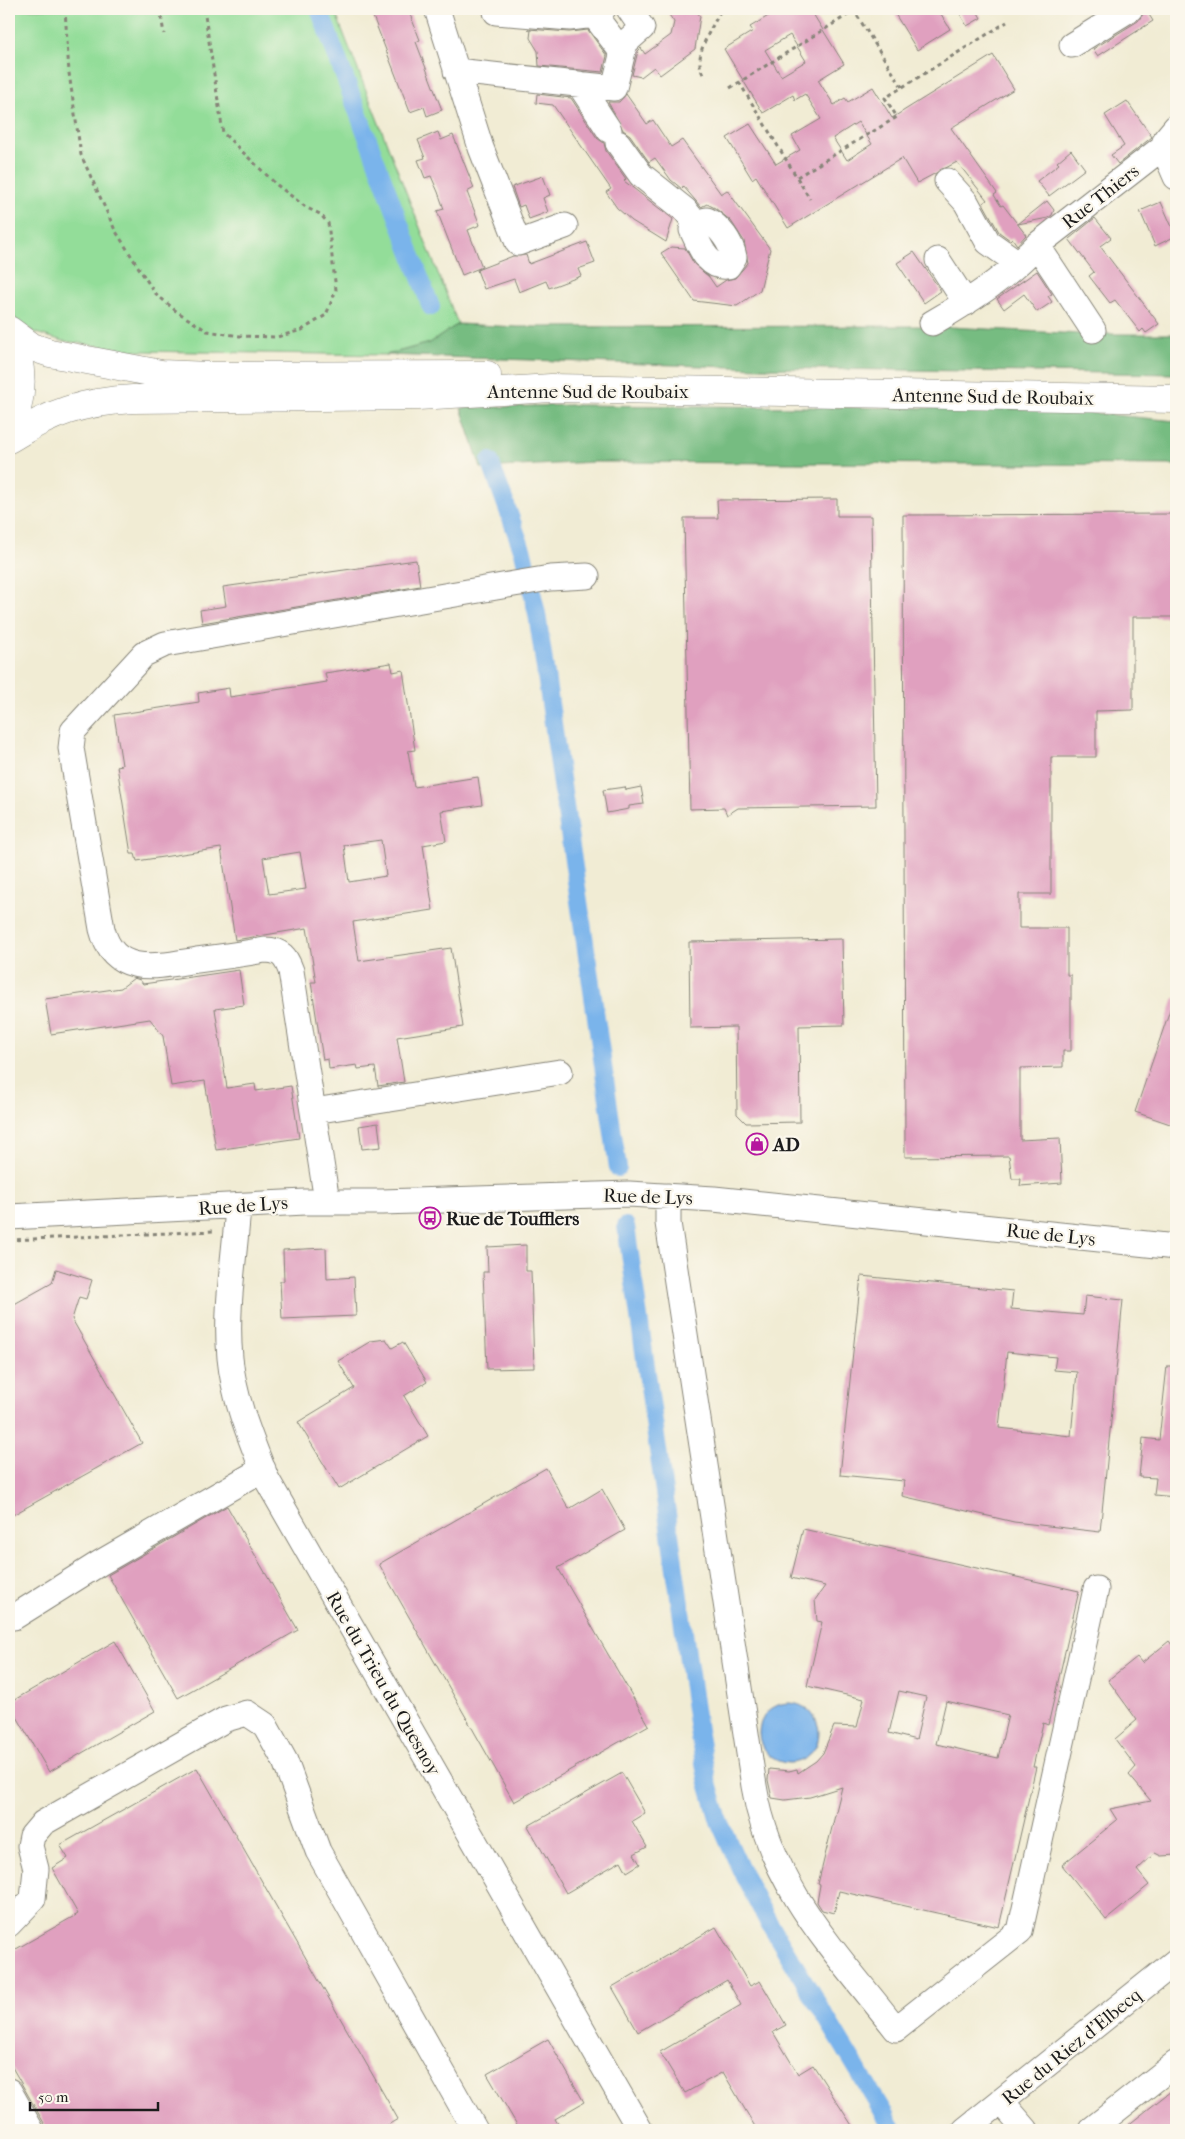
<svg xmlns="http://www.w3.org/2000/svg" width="1185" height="2139" viewBox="0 0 1185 2139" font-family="'IM FELL French Canon',serif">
	<rect width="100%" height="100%" fill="#fbf7ec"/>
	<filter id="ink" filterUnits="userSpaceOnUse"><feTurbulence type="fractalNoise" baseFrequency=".02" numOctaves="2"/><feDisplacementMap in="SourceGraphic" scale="10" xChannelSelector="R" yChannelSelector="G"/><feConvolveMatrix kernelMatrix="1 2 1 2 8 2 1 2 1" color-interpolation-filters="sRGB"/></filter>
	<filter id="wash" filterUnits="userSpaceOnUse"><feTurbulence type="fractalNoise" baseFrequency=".0096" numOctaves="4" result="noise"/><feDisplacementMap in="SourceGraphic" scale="20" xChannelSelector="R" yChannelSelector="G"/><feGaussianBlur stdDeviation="1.12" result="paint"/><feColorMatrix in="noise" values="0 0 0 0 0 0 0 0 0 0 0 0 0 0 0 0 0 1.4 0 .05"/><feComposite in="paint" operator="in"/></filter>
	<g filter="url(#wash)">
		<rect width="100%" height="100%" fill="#f1ecd4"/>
		<path fill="#93dd99" stroke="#587c5a" d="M9 9H334L458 324 430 343 386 355 137 351 63 341 36 333 19 323 9 310Z"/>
		<path fill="#76bc81" stroke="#496c4e" d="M458 324 518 327 932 326 1080 334H1176V374L759 368 386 355 430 343Z
			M570 405 1051 409 1176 421V465L593 462 481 468 461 408Z"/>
		<path fill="#7ab4eb" stroke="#4b6884" d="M759 1733a30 30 0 1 1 60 0a30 30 0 1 1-60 0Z"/>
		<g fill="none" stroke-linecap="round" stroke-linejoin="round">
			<path stroke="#7ab4eb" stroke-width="18" d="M319 9 431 307
				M490 461 523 552 537 614 618 1168
				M626 1226 698 1730 707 1779 719 1821 740 1868 766 1918 894 2130"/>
		</g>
		<g id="blocks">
			<path fill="#e0a0bf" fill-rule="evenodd" d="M378 9H408L420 40 416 42 442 110 427 116 424 107 410 112 372 14 379 11Z
				M665 9H695L700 16 695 49 660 75 654 67 641 77 632 75 638 51 641 48 645 54 671 35 674 22Z
				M780 9H810L844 64 818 80 834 105 845 98 848 102 873 87 892 118 993 55 1014 89 951 128 997 193 994 195 1001 206 1003 205 1026 235 1017 245 1012 238 1010 240 999 232 983 203 987 200 957 162 917 183 902 158 788 228 756 176 752 179 727 138 750 124 776 164 800 150 792 136 821 119 805 94 795 100 793 95 763 113 724 49 753 31 750 27ZM790 35 806 61 781 76 765 50ZM858 122 872 144 847 160 833 138Z
				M892 9H938L950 29 917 50Z
				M957 9H976L981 18 967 26Z
				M1146 10 1153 21 1098 56 1093 49 1138 21Z
				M528 29 569 32 588 30 607 56 603 72 539 66 538 51 530 38 531 30Z
				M537 94 571 98 597 138 604 143 606 151 626 179 624 181 673 219 666 242 632 221 617 208 606 192 611 189 553 105 536 103Z
				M626 94 647 124 653 120 671 147 682 140 721 194 727 190 770 249 760 290 737 306 694 301 661 253 671 247 685 248 694 264 709 277 716 287 726 280 735 278 748 263 744 241 731 221 715 208 707 204 701 207 683 186 682 189 671 180 655 158 649 162 630 135 623 130 608 102H619Z
				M1127 101 1152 137 1118 164 1111 155 1124 146 1105 115Z
				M438 132 441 140 453 135 474 188 467 192 480 225 468 230 482 267 462 275 437 211 444 209 438 192 431 176 425 178 418 160 425 158 418 140Z
				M1071 150 1085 169 1049 196 1037 181 1059 164 1057 162Z
				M543 176 550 195 543 198 548 212 529 219 524 205 519 207 512 187Z
				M1047 201 1054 210 1052 215 1048 218 1018 224Z
				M1161 202 1176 236 1155 246 1140 211Z
				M1095 218 1111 238 1100 246 1159 324 1146 333 1143 329 1140 332 1115 300 1110 303 1089 276 1094 272 1069 239Z
				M587 242 595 263 578 269 581 276 549 288 546 281 519 292 514 279 484 289 477 270 513 256 526 255 529 264Z
				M914 252 941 291 924 303 897 263Z
				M1037 271 1052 294 1048 296 1052 302 1037 312 1024 294 1004 309 997 299Z
				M837 499V516H871L876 806 738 808 727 815 724 808 690 809 684 518H718L717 500Z
				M1176 514V617H1133V710L1096 711V757H1051V894H1019V928H1067V975H1071V1051H1063V1067L1020 1068V1140L1060 1138 1062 1183 1020 1186 1021 1179H1012L1009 1156 905 1157 903 515Z
				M416 560 420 586 202 623 200 610 226 606 223 587Z
				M391 663 393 672 403 670 415 750 408 751 414 787 478 777 482 805 441 811 446 841 423 845 433 910 353 922 359 961 451 948 463 1027 397 1037 404 1082 378 1086 375 1067 358 1069 357 1065 329 1069 328 1059 323 1060 311 982H316L307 928 235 940 221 848 137 861 135 854H131L117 766 122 765 114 715 199 702 198 693 229 688 230 697 327 682 325 673ZM381 840 386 876 349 882 344 845ZM300 852 306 889 269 894 263 858Z
				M625 787 626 790 641 787 644 804 629 806V809L607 813 603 790Z
				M842 939 844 1025 799 1026 800 1122 746 1123 737 1114 736 1027 690 1028 689 942Z
				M239 970 244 1005 215 1009 227 1088 255 1084 256 1091 291 1086 299 1138 216 1150 205 1081 171 1086 163 1036 150 1019 51 1034 45 999 121 988 134 978 140 980 143 984Z
				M1174 998H1176V1126L1135 1112Z
				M378 1123 381 1147 362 1149 359 1126Z
				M526 1245V1271H531L534 1368 487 1369 483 1272H488L487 1247Z
				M326 1248 327 1279 354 1277 356 1316 282 1319 280 1281H284L283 1250Z
				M56 1269 92 1280 86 1299 79 1297 72 1319 142 1443 9 1517V1307L52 1283Z
				M861 1276 1013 1291 1011 1309 1083 1315 1085 1296 1123 1300 1100 1532 1014 1522 902 1496 904 1481 840 1475ZM1007 1352 1056 1357 1054 1370 1077 1372 1071 1436 999 1428Z
				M386 1339 392 1348 403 1342 427 1382 404 1396 428 1436 339 1489 298 1422 354 1388 338 1361 371 1341Z
				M1167 1366H1176V1497L1154 1495 1156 1478 1139 1477 1143 1438 1159 1440Z
				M546 1468 569 1509 602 1489 625 1530 558 1568 649 1725 514 1802 379 1564Z
				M227 1506 298 1630 178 1698 108 1575Z
				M803 1529 1079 1591 1048 1725 1043 1723 1033 1767H1036L999 1927 839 1891 834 1913 822 1910 817 1902 820 1885 818 1884 842 1787 810 1797 785 1800 772 1798 768 1780 769 1769 789 1771 797 1769 798 1773 816 1761 823 1753 834 1726 857 1727 864 1699 807 1686 822 1622 817 1621 815 1600 825 1586 791 1578ZM899 1691 926 1697 916 1740 889 1733ZM946 1701 1008 1715 998 1758 936 1744Z
				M115 1641 155 1711 49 1772 9 1703Z
				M1169 1641 1176 1650V1855L1161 1856 1155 1853 1137 1870 1149 1885 1106 1920 1062 1865 1117 1820 1110 1809 1151 1801 1129 1775 1136 1767 1115 1739 1137 1720 1108 1680 1137 1657 1142 1663Z
				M197 1768 398 2119 379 2130H48L9 2062V1953L78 1914 52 1868 68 1858 60 1845Z
				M622 1773 645 1813 632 1821 647 1847 634 1854 640 1864 627 1872 621 1861 566 1893 528 1826Z
				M716 1927 750 1986 760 1981 786 2025 773 2032 798 2074 813 2065 855 2130H757L723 2072 685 2093 660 2052 741 2005 727 1980 638 2032 612 1987Z
				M548 2039 584 2102 555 2119 562 2130H520L487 2074Z
				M1176 2087V2130H1122Z"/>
		</g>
	</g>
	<g filter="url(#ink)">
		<use href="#blocks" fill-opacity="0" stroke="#868478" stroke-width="1"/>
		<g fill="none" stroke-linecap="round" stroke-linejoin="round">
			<g stroke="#868478" stroke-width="27">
				<path id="minor" d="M437 9 481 148 518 243 565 226
					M603 9 594 15 622 52
					M496 12 570 18 594 15
					M1072 45 1130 9
					M456 71 614 88 625 43 642 28 629 9
					M579 84 609 130
					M618 143 641 175 685 210 697 225
					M1163 147 1176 177
					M947 181 966 202 988 242 1018 263
					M707 220C720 227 731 242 734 257L728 266C707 269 700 246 692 230L702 221Z
					M1037 245 1093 330
					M938 260 966 303
					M932 323C970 301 1006 278 1037 245L1163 147 1166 139 1176 127
					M314 1111 560 1072
					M668 1196V1223L754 1786C770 1886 836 1952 896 2029L1020 1931 1096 1589
					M327 1201 291 971C286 957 281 950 265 950 242 954 220 957 197 960 159 966 114 978 102 929L71 748 73 731 144 654 165 644 514 584 550 578 587 576
					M238 1206C235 1256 225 1307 230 1358 234 1400 251 1439 266 1478L640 2130
					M9 1217 305 1202H382L629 1194 714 1199 1176 1247
					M14 1617 100 1563 263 1469
					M9 1924 33 1899 36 1869 30 1846 32 1836 43 1823 226 1719 247 1713 265 1725 285 1761 318 1851 475 2130
					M9 2091 31 2130
					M1001 2101 1026 2130
					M965 2130 1176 1961
					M1091 2130 1176 2063"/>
			</g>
			<g stroke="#868478" stroke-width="29">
				<path id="highway" d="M9 330 32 347 50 353 161 374 209 376 487 375
					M9 334C25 365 24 399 9 430
					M9 439C52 412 82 402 133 399L418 396 551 388 1176 399"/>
			</g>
			<path stroke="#868478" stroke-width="3" stroke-dasharray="4 4" stroke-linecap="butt" d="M65 9 69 73 81 155 115 230 154 292 176 311 207 331 240 336 277 337 302 330 326 315 336 290 328 223 320 214 307 208 277 185 223 133 204 9
				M160 9 164 34
				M853 9 902 87
				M703 74C692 54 713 28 721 9
				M739 82 810 199
				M730 88 854 11
				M797 177 897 117 885 98 1007 22
				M9 1240 215 1231"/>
			<use href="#minor" stroke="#fff" stroke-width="25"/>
			<use href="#highway" stroke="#fff" stroke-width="28"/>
		</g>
	</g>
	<defs>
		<g id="shop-ring" transform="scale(1.125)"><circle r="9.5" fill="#fbf7ec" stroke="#b5179e" stroke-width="1.5"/><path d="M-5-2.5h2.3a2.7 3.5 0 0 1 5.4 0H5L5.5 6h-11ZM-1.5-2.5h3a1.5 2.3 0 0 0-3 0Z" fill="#b5179e"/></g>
		<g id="bus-ring" transform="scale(1.125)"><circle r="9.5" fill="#fbf7ec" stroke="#b5179e" stroke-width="1.5"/><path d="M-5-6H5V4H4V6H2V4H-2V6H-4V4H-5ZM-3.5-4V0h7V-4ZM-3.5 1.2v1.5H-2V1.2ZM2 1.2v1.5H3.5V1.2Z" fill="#b5179e"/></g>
	</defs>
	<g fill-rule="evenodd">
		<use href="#shop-ring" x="757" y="1144"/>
		<use href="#bus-ring" x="430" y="1218"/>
	</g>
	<g text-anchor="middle" stroke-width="4.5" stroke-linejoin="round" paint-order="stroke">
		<g font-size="19" fill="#1c1c1c" stroke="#fbf7ec">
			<text transform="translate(1100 196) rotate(-38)" y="7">Rue Thiers</text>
			<text x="588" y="398">Antenne Sud de Roubaix</text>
			<text transform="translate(993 396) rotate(1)" y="7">Antenne Sud de Roubaix</text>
			<text transform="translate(648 1196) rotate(2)" y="7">Rue de Lys</text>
			<text transform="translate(243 1205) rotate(-4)" y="7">Rue de Lys</text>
			<text transform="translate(1051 1234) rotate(6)" y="7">Rue de Lys</text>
			<text transform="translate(384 1683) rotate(60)" y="7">Rue du Trieu du Quesnoy</text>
			<text transform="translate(1071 2046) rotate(-39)" y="7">Rue du Riez d'Elbecq</text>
		</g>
		<g font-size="19" font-weight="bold" fill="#1c1c1c" stroke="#fbf7ec" text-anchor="start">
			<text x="773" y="1151">AD</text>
			<text x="446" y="1225">Rue de Toufflers</text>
		</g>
	</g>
	<rect width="1185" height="2139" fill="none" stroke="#fbf7ec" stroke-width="30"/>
	<path d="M30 2102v8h128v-8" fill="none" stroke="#1c1c1c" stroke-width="2.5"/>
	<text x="38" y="2102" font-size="15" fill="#1c1c1c" stroke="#fbf7ec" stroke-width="4" paint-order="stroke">50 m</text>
</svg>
